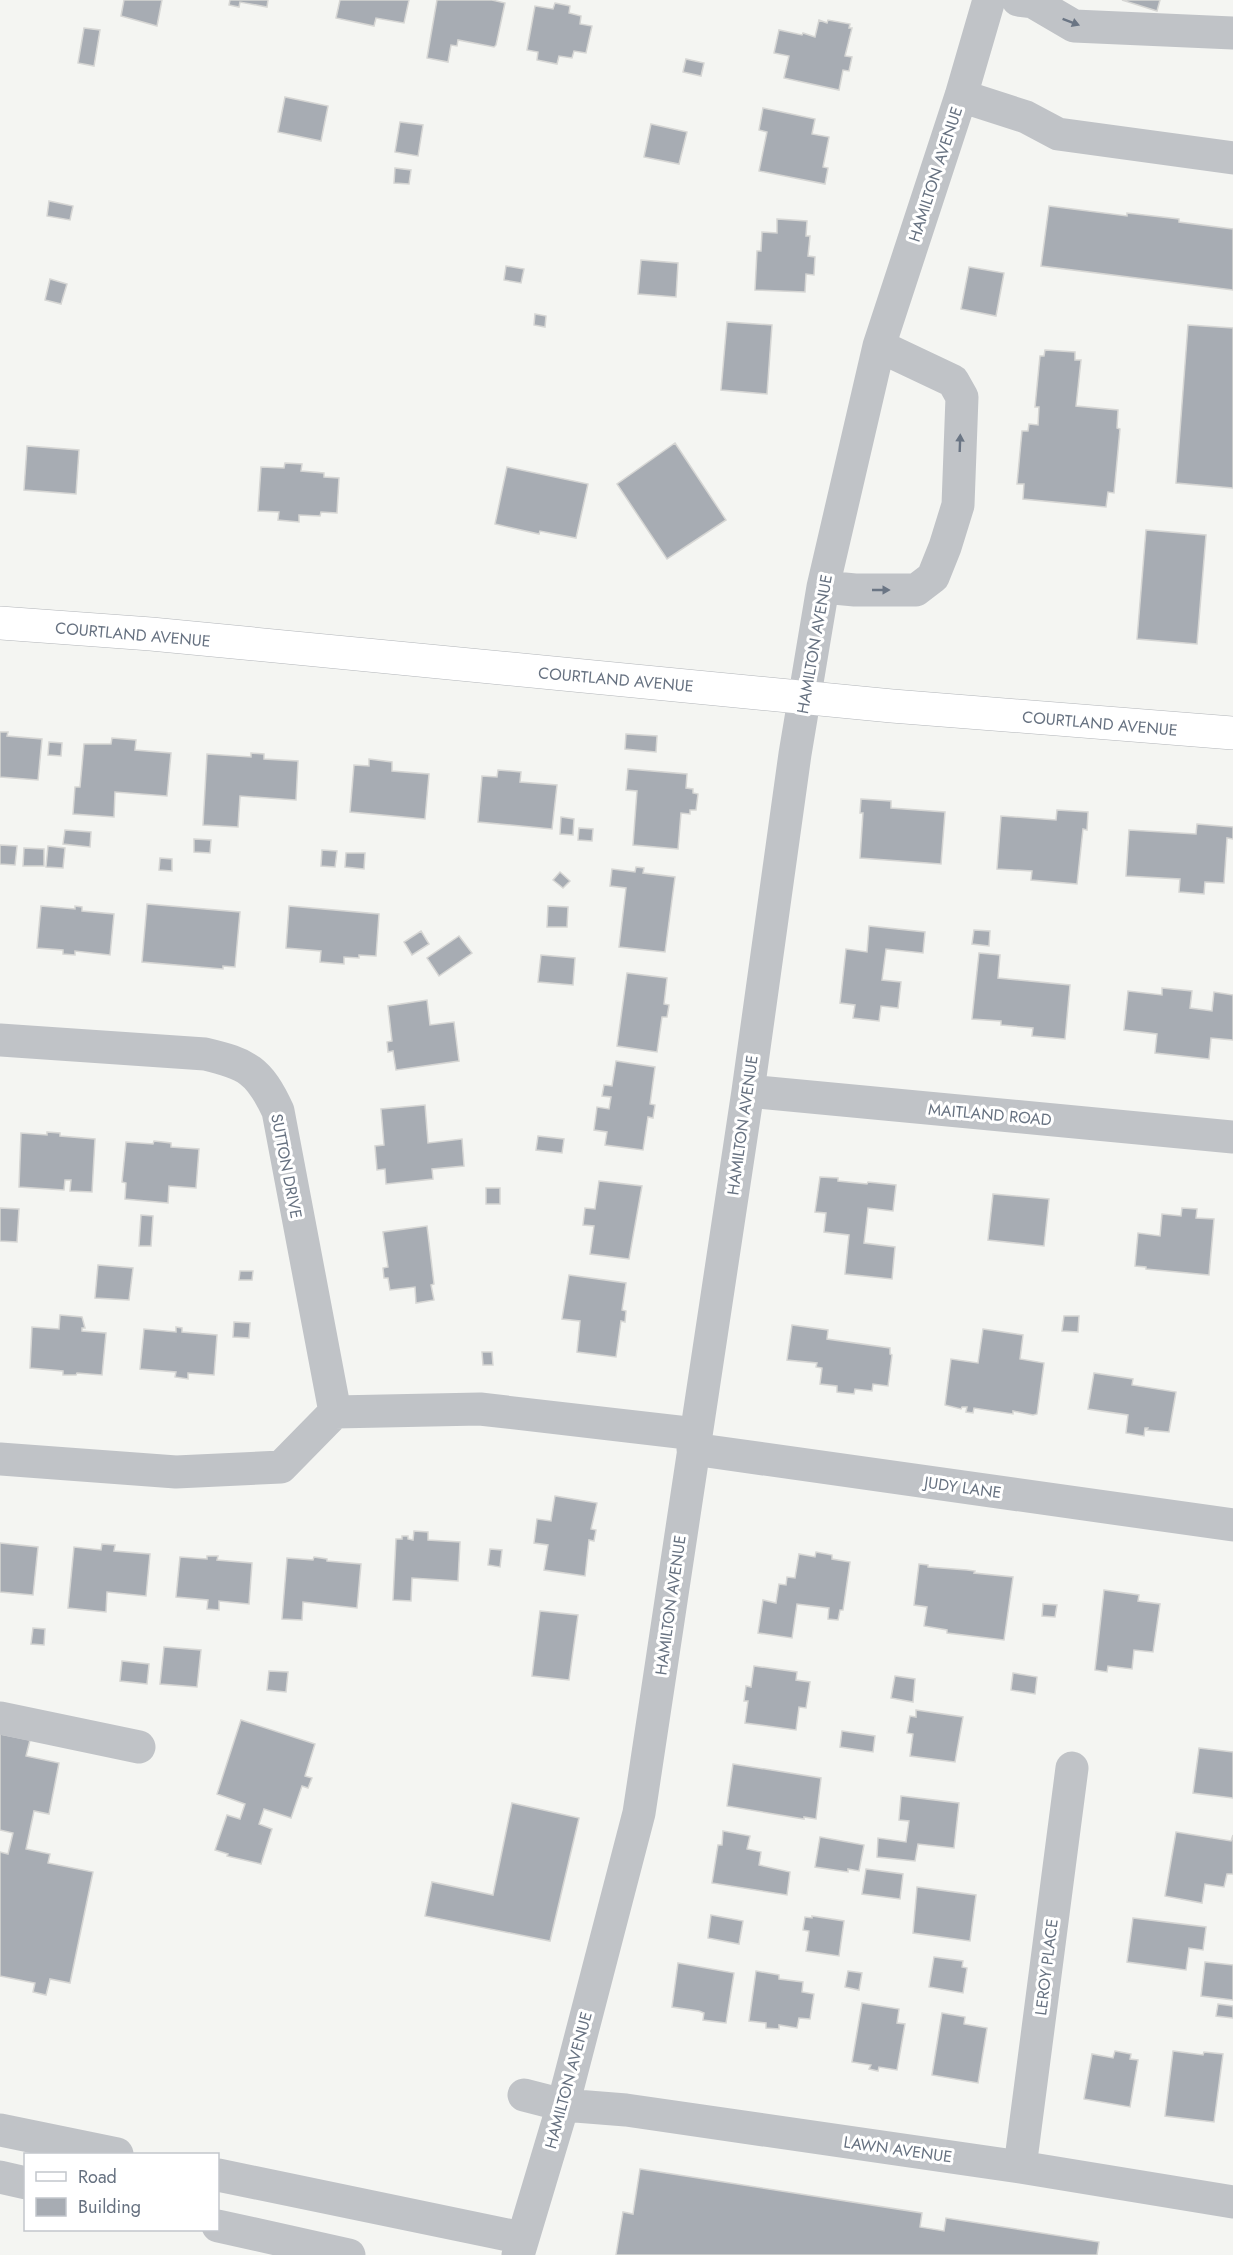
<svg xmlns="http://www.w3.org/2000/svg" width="1233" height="2255" viewBox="0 0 1233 2255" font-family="Jost,sans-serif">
	<rect width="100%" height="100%" fill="#f4f5f2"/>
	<path fill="#a7acb3" stroke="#d6d6d4" stroke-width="1.5" d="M124 0H162L157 26 121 16Z
		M230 0H268L267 7 240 2 239 7 229 5Z
		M340 0H409L404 23 376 18 374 26 336 18Z
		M437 0H492L505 3 496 45 494 47 458 40 457 46 451 45 448 62 427 58Z
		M1122 0H1160L1157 11Z
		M555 3 570 6 569 13 581 16 580 24 592 26 586 53 574 51 572 58 559 56 557 64 537 60 538 52 527 50 535 6 553 9Z
		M819 20 827 23 828 20 850 24 849 28H852L845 56 852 57 849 71 843 70 839 90 784 78 789 56 774 53 779 30 802 35 803 33 815 37Z
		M84 28 100 30 94 66 78 63Z
		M686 59 704 63 701 76 683 72Z
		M285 97 328 106 321 141 278 132Z
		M763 108 815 119 812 134 829 137 823 167 828 168 825 184 759 171 767 132 759 130Z
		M400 122 423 125 418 156 395 152Z
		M651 124 687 132 679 164 644 157Z
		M395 168 411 170 409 184 394 183Z
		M49 201 73 206 70 220 47 216Z
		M1049 206 1127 216V213L1179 219V222L1233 229V290L1041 266Z
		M777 219 807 221 806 236H810L808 256 815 257 814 275 806 274 805 292 755 290 757 251H761L762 232 777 233Z
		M641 260 678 263 676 297 638 294Z
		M506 266 524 269 521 283 504 280Z
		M969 267 1004 273 996 316 961 309Z
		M50 279 67 284 61 304 45 300Z
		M535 314 546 316 545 327 534 325Z
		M727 322 772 325 767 394 721 390Z
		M1188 325 1233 328V488L1176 483Z
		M1045 350 1075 352V360H1081L1076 406 1118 410 1117 428 1120 429 1114 493 1108 492 1106 507 1023 499 1024 484H1017L1022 431H1028L1029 424 1038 425 1039 407H1035L1040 356H1044Z
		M675 443 726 520 667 559 617 484Z
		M27 446 79 450 76 494 24 490Z
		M285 463 302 464 301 471 324 473V477L339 478 337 513 321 512 320 516 299 515V522L278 520 279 512 258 511 261 467 284 468Z
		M507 467 588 484 576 538 540 531 539 534 495 524Z
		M1146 530 1206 535 1197 644 1137 639Z
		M0 732H8L7 736 42 739 38 780 0 777Z
		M626 734 657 736 656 752 625 749Z
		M112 738 136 740 135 750 171 753 167 796 115 792 114 817 73 814 75 787H80L84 744H111Z
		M49 742 62 743 61 756 48 755Z
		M251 753 264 754V759L298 761 296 800 240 796 238 827 203 825 207 754 251 757Z
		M369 759 392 762V771L429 774 425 819 350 812 354 765 369 766Z
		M628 769 687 774 686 788 693 789V793L698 794 696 810H690V814L681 813 678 849 633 845 637 791 626 790Z
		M498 770 521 772 520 782 557 785 552 829 478 822 482 776 497 777Z
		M861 799 891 801V808L945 812 941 864 860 858 863 813H860Z
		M1057 810 1088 812 1087 830 1083 829 1077 884 1031 880 1032 871 997 869 1001 816 1056 820Z
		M561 817 574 819 573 835 560 834Z
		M1197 824 1233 827V839L1227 838 1224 883 1205 882 1204 894 1179 892 1180 879 1126 876 1129 830 1196 834Z
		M579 828 593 829 592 841 578 840Z
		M65 830 91 832 90 847 63 844Z
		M194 839 211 840 210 853 194 852Z
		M0 845 17 846 15 865 0 864Z
		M48 846 65 848 63 868 46 867Z
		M24 848 44 849V866H23Z
		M322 850 337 851 335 867 321 866Z
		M346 853H365L364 869 345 867Z
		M160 858 172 859V871L159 870Z
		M636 867 644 868 643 873 675 877 665 952 619 947 626 888 610 886 612 869 635 872Z
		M560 872 570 881 563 888 553 880Z
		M147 904 240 912 235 967 223 966V969L142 962Z
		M41 906 75 909V906L82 907V911L114 914 110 955 75 951V955L63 954V950L37 948Z
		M289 906 379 914 376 956 359 955V958L344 957V964L320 962 321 951 286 948Z
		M548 906 568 907 567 927H547Z
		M869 926 925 932 923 953 886 949 882 980 901 982 898 1008 881 1006 879 1021 853 1018 855 1005 840 1003 846 949 867 952Z
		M974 930 990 931 989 946 972 944Z
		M421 931 429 944 412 955 404 942Z
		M459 936 472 953 439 976 427 958Z
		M979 953 1000 955 998 978 1070 985 1065 1039 1032 1036 1033 1028 1001 1025V1021L972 1019Z
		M541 955 575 958 573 985 538 982Z
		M627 973 667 978 664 1004 669 1005 667 1017H662L657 1052 617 1046Z
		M1162 988 1192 991 1190 1008 1212 1011 1214 992 1233 995V1040L1211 1038 1209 1059 1155 1053 1157 1034 1124 1030 1128 991 1162 995Z
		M427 1000 430 1025 454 1022 459 1061 396 1070 393 1051 388 1052 387 1042 392 1041 388 1006Z
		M616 1061 655 1067 650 1104 655 1105 653 1118 648 1117 643 1150 605 1145 607 1132 594 1130 597 1107 609 1109 611 1097 602 1096 604 1085 612 1086Z
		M425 1105 428 1143 462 1139 464 1166 432 1169 433 1179 386 1184 385 1169 377 1170 375 1146 384 1145 381 1109Z
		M47 1132 60 1133V1136L95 1139 92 1192 70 1191 71 1180H65L64 1190 19 1187 21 1133 47 1135Z
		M538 1136 564 1139 562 1153 536 1150Z
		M154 1141 171 1143V1147L199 1149 196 1188 169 1186 168 1203 125 1199 126 1183 122 1182 126 1142 153 1144Z
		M820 1177 838 1178V1181L867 1184 868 1182 896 1185 893 1211 868 1208 864 1243 895 1247 892 1279 845 1274 849 1235 824 1232 826 1213 815 1212Z
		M599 1181 642 1186 629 1259 590 1254 594 1226 583 1225 585 1208 595 1209Z
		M486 1188H500V1204H486Z
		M993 1194 1049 1199 1044 1246 988 1240Z
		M0 1208 19 1209 17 1242 0 1241Z
		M1182 1208 1197 1209 1196 1218 1214 1219 1209 1275 1146 1269V1267L1135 1266 1138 1233 1160 1236 1162 1214 1181 1216Z
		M141 1215 153 1216 151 1246H139Z
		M427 1226 434 1284 431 1285 434 1300 416 1303 415 1287 390 1290 388 1278H384L383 1268 388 1267 383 1232Z
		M98 1265 133 1268 129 1300 95 1298Z
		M240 1271H253L252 1280H239Z
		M569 1275 626 1283 622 1310 626 1311 625 1322 621 1321 616 1357 577 1352 580 1321 562 1319Z
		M60 1315 82 1317 85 1328H82V1331L106 1333 102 1375 77 1373 76 1375H63V1371L30 1368 32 1327 59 1329Z
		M1064 1316H1079L1078 1332 1062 1331Z
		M234 1322 250 1323 249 1338 233 1337Z
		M792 1325 828 1330 827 1339 890 1348V1354L892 1355 888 1386 873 1384 872 1391 855 1389 854 1394 837 1392V1386L820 1384 822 1368 816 1367 817 1363 787 1360Z
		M176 1327 182 1328V1332L217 1335 214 1375 188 1373V1379L175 1377 176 1372 140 1369 144 1329 176 1332Z
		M983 1329 1023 1335 1020 1359 1044 1363 1037 1414 1033 1415 1013 1411V1414L974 1408 973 1413 966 1412 967 1407H962L961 1409 945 1405 951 1359 978 1363Z
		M482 1352H492L493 1365H483Z
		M1094 1373 1133 1379 1132 1385 1176 1392 1169 1432 1147 1430 1148 1428H1145L1144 1436 1126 1433 1128 1415 1088 1409Z
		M555 1496 597 1503 591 1529 596 1530 594 1541 589 1540 585 1576 544 1570 548 1545 534 1543 537 1519 551 1521Z
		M414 1531 428 1532V1540L460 1542 458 1581 412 1578 411 1601 393 1600 396 1539H402V1536H408V1539L413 1540Z
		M0 1543 38 1547 33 1595 0 1592Z
		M102 1544 115 1545 114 1551 150 1554 146 1596 107 1592 106 1612 68 1608 74 1547 101 1550Z
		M490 1549 502 1550 500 1567 488 1565Z
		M816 1552 832 1555V1559L850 1562 843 1610H840L838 1620 828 1619 829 1608 797 1604 792 1638 758 1633 763 1600 776 1603 779 1584 786 1585 787 1577 795 1578 799 1554 815 1557Z
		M207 1556H218L217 1560 252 1563 249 1604 219 1601V1610L207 1609 208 1600 176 1597 180 1557 207 1559Z
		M314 1557 327 1559V1561L361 1564 357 1608 303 1602 302 1620 282 1619 287 1558 313 1560Z
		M919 1564 928 1565V1567L967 1570 975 1571 974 1573 1013 1577 1004 1640 947 1633V1630L924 1626 927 1607 914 1605Z
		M1104 1590 1139 1595 1138 1601 1160 1604 1153 1652 1134 1650 1132 1669 1108 1666 1107 1672 1095 1670Z
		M1043 1604 1057 1605 1055 1617 1042 1616Z
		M540 1611 578 1615 569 1680 532 1676Z
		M33 1628 45 1629 44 1645 31 1644Z
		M164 1647 201 1650 197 1687 160 1684Z
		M122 1661 149 1664 147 1684 120 1681Z
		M754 1666 797 1672 796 1680 810 1682 806 1708 799 1707 796 1730 745 1723 748 1701H744L746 1686 751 1687Z
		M269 1671 288 1672 286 1692 267 1690Z
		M1013 1673 1037 1677 1035 1694 1011 1690Z
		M895 1676 915 1679 913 1702 891 1698Z
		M916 1710 963 1717 955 1762 910 1756 913 1734 907 1733 910 1716 916 1717Z
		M241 1720 315 1744 305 1776 312 1778 308 1788 302 1786 291 1818 264 1809 259 1824 272 1829 261 1864 227 1856 228 1854 215 1850 227 1815 240 1819 245 1804 217 1794Z
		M842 1731 875 1736 873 1752 840 1747Z
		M0 1734 30 1740 26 1756 59 1763 49 1814 34 1811 26 1849 50 1854 48 1863 93 1872 70 1983 50 1979 46 1995 33 1992 35 1983 0 1976V1852L8 1854 13 1833 0 1830Z
		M1199 1748 1233 1752V1798L1193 1793Z
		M733 1764 821 1778 816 1819 804 1817V1819L727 1806Z
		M901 1796 959 1803 954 1848 918 1844 915 1861 877 1857 878 1838 906 1842 909 1821 899 1820Z
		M512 1803 579 1818 550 1941 425 1916 432 1882 493 1895Z
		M723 1831 750 1836 747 1849 761 1852 759 1865 790 1872 787 1895 712 1883 718 1845H722Z
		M1176 1832 1231 1841 1233 1835V1874H1227L1224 1887 1205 1884 1202 1903 1165 1896Z
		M820 1837 864 1845 859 1871 848 1869V1872L815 1867Z
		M866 1869 903 1874 900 1899 862 1894Z
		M917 1887 976 1895 970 1941 913 1933Z
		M711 1915 743 1921 739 1944 708 1938Z
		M812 1916 844 1921 839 1956 806 1951 809 1931 803 1930 805 1917 812 1918Z
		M1133 1918 1206 1927 1203 1950 1189 1948 1186 1970 1127 1962Z
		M934 1957 963 1961 962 1967 967 1968 963 1993 929 1987Z
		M1205 1962 1233 1965V2000L1201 1996Z
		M678 1963 734 1973 726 2023 703 2020 704 2013 699 2011 672 2007Z
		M756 1971 779 1975V1979L803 1982 802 1992 814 1994 810 2019 799 2018 797 2028 779 2025V2029L766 2028V2023L749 2021Z
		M848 1971 862 1973 859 1990 845 1987Z
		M862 2003 899 2009 897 2023 905 2024 897 2070 879 2067 878 2071 869 2069 871 2065 852 2062Z
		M1218 2004 1233 2006V2018L1216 2016Z
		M942 2013 965 2017 964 2024 987 2028 978 2083 932 2075Z
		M1115 2051 1131 2054 1130 2059 1138 2060 1130 2107 1084 2099 1092 2054 1113 2058Z
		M1173 2051 1203 2055 1204 2052 1223 2054 1214 2122 1165 2116Z
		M640 2169 922 2213 920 2227 944 2231 946 2218 1099 2242 1097 2255H616L623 2212 633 2214Z"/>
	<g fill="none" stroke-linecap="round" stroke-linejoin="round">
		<g stroke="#b2b5b9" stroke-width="34">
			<path id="major" d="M0 623 151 634 892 706 1233 733"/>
		</g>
		<path stroke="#c0c3c7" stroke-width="33" d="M1018 0 1033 2 1074 26 1233 33
			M961 96 1026 117 1058 134 1233 158
			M823 587 855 590H916L933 577 945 547 958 505 962 397 953 381 879 346
			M0 1040 205 1054C247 1064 259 1070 278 1111L335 1412
			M748 1091 1233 1137
			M693 1449 1233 1525
			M0 1459 176 1472 281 1467 335 1412 480 1409 696 1434
			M0 1718 139 1747
			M524 2095 563 2105 626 2110 1020 2167 1233 2202
			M0 2130 117 2154
			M1020 2167 1072 1768
			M218 2175 522 2238
			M0 2177 26 2183
			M218 2226 349 2255
			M518 2255 563 2105 639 1813 748 1091 795 754 823 587 879 346 961 96 989 0"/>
		<use href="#major" stroke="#fff" stroke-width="33"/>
	</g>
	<defs><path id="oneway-solid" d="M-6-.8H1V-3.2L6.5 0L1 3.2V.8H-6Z" transform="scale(1.5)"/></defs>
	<g fill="#6a7584">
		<use href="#oneway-solid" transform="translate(1071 22) rotate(21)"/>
		<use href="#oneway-solid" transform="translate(960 443) rotate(-88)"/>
		<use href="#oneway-solid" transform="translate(881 590)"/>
	</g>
	<g text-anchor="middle" stroke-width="6" stroke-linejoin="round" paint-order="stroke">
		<g font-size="16" fill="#667180" stroke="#fff">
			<text transform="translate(935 174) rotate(-72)" y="6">HAMILTON AVENUE</text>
			<text transform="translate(133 634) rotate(5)" y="6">COURTLAND AVENUE</text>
			<text transform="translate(814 644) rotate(-80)" y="6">HAMILTON AVENUE</text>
			<text transform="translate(616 679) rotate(5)" y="6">COURTLAND AVENUE</text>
			<text transform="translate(1100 723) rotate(5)" y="6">COURTLAND AVENUE</text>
			<text transform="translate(990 1114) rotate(5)" y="6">MAITLAND ROAD</text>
			<text transform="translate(742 1125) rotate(-82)" y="6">HAMILTON AVENUE</text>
			<text transform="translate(287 1166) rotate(79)" y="6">SUTTON DRIVE</text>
			<text transform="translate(963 1487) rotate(8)" y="6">JUDY LANE</text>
			<text transform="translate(670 1605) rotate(-82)" y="6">HAMILTON AVENUE</text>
			<text transform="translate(1046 1967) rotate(-83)" y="6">LEROY PLACE</text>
			<text transform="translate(568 2080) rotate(-75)" y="6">HAMILTON AVENUE</text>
			<text transform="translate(898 2149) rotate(8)" y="6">LAWN AVENUE</text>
		</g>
	</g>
	<rect x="24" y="2153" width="195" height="78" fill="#ffffff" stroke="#c2c6cc" stroke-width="1.5"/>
	<rect x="36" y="2172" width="30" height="9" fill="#ffffff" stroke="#c2c6cc" stroke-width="1.5"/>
	<text x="78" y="2183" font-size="18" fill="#667180">Road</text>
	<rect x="36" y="2198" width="30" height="18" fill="#a7acb3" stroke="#c2c6cc" stroke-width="1.5"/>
	<text x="78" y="2213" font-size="18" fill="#667180">Building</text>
</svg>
